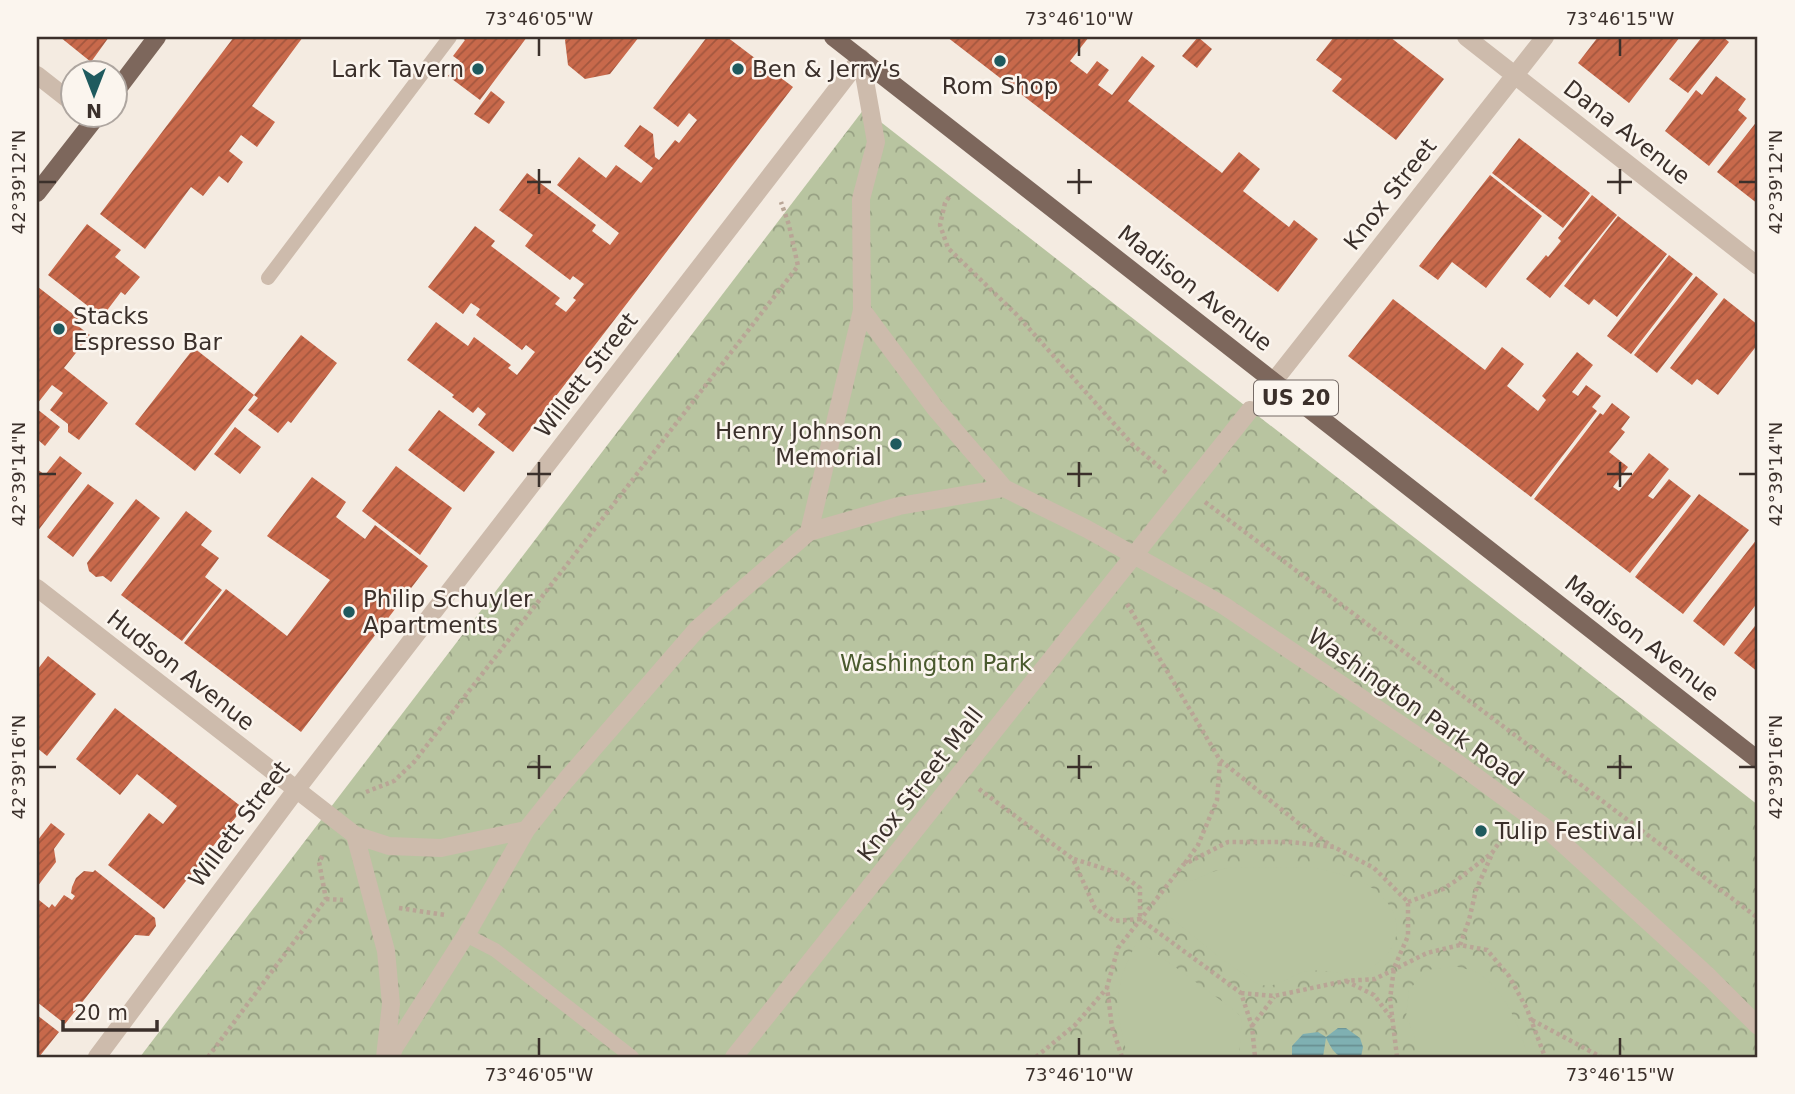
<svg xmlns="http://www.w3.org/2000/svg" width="1795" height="1094" viewBox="0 0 1795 1094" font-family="'DejaVu Sans',sans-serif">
	<defs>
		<pattern id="forest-crowns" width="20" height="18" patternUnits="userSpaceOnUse" patternTransform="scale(1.75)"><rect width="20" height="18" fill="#b8c4a0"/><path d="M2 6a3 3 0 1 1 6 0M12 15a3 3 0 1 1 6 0" fill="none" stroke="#97a083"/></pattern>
		<pattern id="water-rules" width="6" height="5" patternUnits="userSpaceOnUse" patternTransform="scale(1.75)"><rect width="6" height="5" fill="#7fb0b2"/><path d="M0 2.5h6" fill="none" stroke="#699091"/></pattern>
		<pattern id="building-hatch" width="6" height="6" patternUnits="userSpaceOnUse" patternTransform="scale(1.75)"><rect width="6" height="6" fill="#c8694b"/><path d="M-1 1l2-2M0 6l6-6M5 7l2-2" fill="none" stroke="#a4573f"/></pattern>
	</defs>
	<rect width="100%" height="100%" fill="#f4ebe1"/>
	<path fill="url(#forest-crowns)" d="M864 109 1758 805V1057H140Z"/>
	<path fill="#b8c4a0" d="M1310 867C1332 872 1357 876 1375 890 1398 908 1406 937 1383 958 1376 964 1371 970 1361 973 1344 977 1326 968 1308 971 1290 973 1279 991 1258 984 1253 982 1250 978 1245 975 1217 957 1191 934 1165 913L1168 896 1183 881 1194 880 1212 872 1227 868Z
		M1138 940 1234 1010 1242 1018 1239 1057H1128C1114 1007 1113 987 1138 940Z
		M1455 966C1463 969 1475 970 1481 975 1507 994 1520 1028 1528 1057H1416L1414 1034 1406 1017 1409 990 1427 970Z"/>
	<path fill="url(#water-rules)" d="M1338 1028H1346L1360 1038 1363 1047 1361 1057C1338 1057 1337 1059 1326 1038L1323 1057H1292V1046L1303 1034 1318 1032 1326 1037Z"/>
	<path fill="url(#building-hatch)" d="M60 37H109L91 62Z
		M234 37H303L252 106 275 122 257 147 241 135 229 151 243 162 228 183 219 176 203 196 191 187 145 249 100 214Z
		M461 37H486L489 39 490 37H527L480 100 448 76 460 61 453 56 465 40Z
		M567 37H639L610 74 585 79 568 65 565 40Z
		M707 37H727L793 87 513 452 478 425 486 414 478 407 473 413 452 397 454 395 407 360 436 322 468 346 474 337 511 365 508 368 517 375 535 352 526 345 522 350 476 315 480 309 471 303 463 314 428 287 475 226 495 241 491 246 560 298 555 304 566 312 576 300 573 298 584 284 573 276 570 280 525 246 533 235 499 210 527 173 596 225 592 231 610 245 619 233 557 185 579 157 606 178 616 165 641 183 653 168 624 146 640 125 653 134 655 157 659 160 675 140 679 143 697 120 689 113 678 127 653 108Z
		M947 37H1089L1070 61 1087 74 1097 61 1109 70 1098 85 1112 95 1142 56 1155 66 1128 101 1222 173 1239 152 1260 169 1243 191 1289 227 1294 220 1318 239 1278 292Z
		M1198 37 1212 49 1197 68 1182 56Z
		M1334 37H1390L1444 79 1396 140 1332 91 1342 79 1316 60Z
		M1598 37H1680L1629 103 1578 63Z
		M1702 37H1723L1729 42 1688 93 1669 79Z
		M1716 76 1746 99 1738 110 1747 118 1709 166 1665 131 1696 90 1702 95Z
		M491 91 505 102 489 124 474 114Z
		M1758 120V204L1717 172Z
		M1519 138 1590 193 1563 228 1492 173Z
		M1490 175 1542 216 1486 288 1452 262 1438 280 1419 266Z
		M1592 195 1617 215 1550 298 1526 279 1546 255 1548 257 1561 241 1558 238Z
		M1618 216 1667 254 1617 317 1594 299 1589 305 1564 286Z
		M87 224 121 250 115 257 140 277 125 295 121 292 102 317 48 275Z
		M1669 255 1693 274 1631 354 1607 336Z
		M1696 276 1718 294 1657 373 1634 355Z
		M38 287 78 318 74 323 90 335 64 368 108 403 79 440 68 432V424L50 410 63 393 52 385 37 404Z
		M1724 298 1758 325V344L1718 395 1697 379 1692 385 1670 368Z
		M1393 299 1485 370 1502 347 1524 364 1507 386 1538 411 1546 400 1542 396 1577 352 1593 365 1572 392 1578 396 1586 385 1601 396 1592 407 1597 411 1531 497 1348 356Z
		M301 335 337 363 291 423 288 421 278 433 248 410 258 398 254 395Z
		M194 348 254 395 195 471 135 424Z
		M1612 403 1630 417 1621 429 1625 432 1609 452 1628 467 1613 487 1619 491 1649 453 1669 469 1648 496 1653 499 1669 479 1691 496 1630 573 1534 499 1600 413 1603 415Z
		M37 409 60 427 45 446 37 439Z
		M439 410 495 452 464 492 408 450Z
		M235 427 261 447 240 474 214 454Z
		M60 456 82 473 37 532V469L45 475Z
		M396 466 452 508 420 555 362 511Z
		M312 477 346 502 336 517 365 539 375 525 428 566 301 732 184 643 226 589 287 636 330 580 267 536Z
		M88 484 114 503 73 557 47 537Z
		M1699 494 1749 530 1683 614 1635 577Z
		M136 499 160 518 111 582 103 576 96 577 89 571 87 563Z
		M186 511 212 531 201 545 219 558 205 577 222 590 182 641 121 595Z
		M1757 539 1758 602 1724 646 1693 621Z
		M1758 622V672L1734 653Z
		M48 656 96 694 47 756 37 748V670Z
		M115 708 243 808 164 909 108 865 149 813 163 824 177 806 137 774 120 795 76 759Z
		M51 823 65 834 54 849 56 862 37 887V841Z
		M95 870 155 918 156 926 149 936 135 935 65 1024 37 1002V903L39 900 49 908 52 904 55 907 64 895 72 900 75 896 71 893 72 887 76 878 84 871 93 872Z
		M37 1015 59 1032 39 1057H37Z"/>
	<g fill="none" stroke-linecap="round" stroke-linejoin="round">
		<path stroke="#b9a596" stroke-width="4.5" stroke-dasharray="3.5 3.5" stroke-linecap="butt" d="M949 197 945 203 940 225 948 248 1017 315 1133 445 1168 474
			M1205 502 1758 918
			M1127 604 1220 760 1297 822 1333 847
			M979 789 1073 859 1095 908 1114 921 1140 919 1241 993 1252 1026 1255 1057
			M366 792 394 781 414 762 798 266 789 225 781 202
			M1074 859 1121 874 1140 888V918
			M1185 863 1198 845 1217 800 1220 761
			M326 899 343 900
			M1408 902 1443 889 1457 880 1492 853 1509 828
			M399 908 445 915
			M1460 945 1469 920 1476 890 1492 854
			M1346 981 1374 995 1392 1019
			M1241 993 1274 996 1345 981 1375 979 1427 953 1460 945 1487 950 1509 976 1527 1009 1545 1057
			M1532 1020 1601 1057
			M1252 1026 1274 997
			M208 1057 326 899 319 862 323 855
			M1036 1057 1075 1025 1107 988
			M1122 1057 1112 1027 1107 987 1118 948 1183 865 1228 842H1291L1334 847 1374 868 1408 902V936L1394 968 1390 999 1397 1057"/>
		<path stroke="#cdbbac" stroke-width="14" d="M268 278 450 37
			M466 935 495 950 632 1057"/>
		<path stroke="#cdbbac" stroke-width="18" d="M1466 37 1758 266
			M861 58 876 142 861 199 862 310 935 408 1004 488
			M37 75 74 104
			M1274 381 1545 37
			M809 532 899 506 1004 488 1087 529 1223 605 1456 762 1546 828 1709 977 1758 1026
			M37 588 355 835 389 846 441 848 526 830
			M355 835 386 951 391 1004 385 1057
			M97 1057 296 790 861 58
			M391 1057 394 1048 466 935 526 830 566 780 698 628 809 532 862 310
			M734 1057 1250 410"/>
		<path stroke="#7d675c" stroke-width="18" d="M833 37 1758 760
			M116 91 157 37
			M37 193 97 116"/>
	</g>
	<path fill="none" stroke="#3b302b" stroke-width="2.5" d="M539 38V56M1079 38V56M1620 38V56M539 169V194M1079 169V194M1620 169V194M38 182H56M527 182H551M1067 182H1092M1607 182H1632M1739 182H1756M539 462V487M1079 462V487M1620 462V487M38 474H56M527 474H551M1067 474H1092M1607 474H1632M1739 474H1756M539 755V779M1079 755V779M1620 755V779M38 767H56M527 767H551M1067 767H1092M1607 767H1632M1739 767H1756M539 1038V1056M1079 1038V1056M1620 1038V1056"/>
	<g fill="#1f5a5e" stroke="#fbf5ee" stroke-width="2.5">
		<circle cx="1000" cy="61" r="7"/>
		<circle cx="478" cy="69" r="7"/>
		<circle cx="738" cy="69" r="7"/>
		<circle cx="59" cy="329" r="7"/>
		<circle cx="896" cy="444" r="7"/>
		<circle cx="349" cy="612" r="7"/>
		<circle cx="1481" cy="831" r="7"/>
	</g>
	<g text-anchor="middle" stroke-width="5" stroke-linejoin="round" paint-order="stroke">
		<rect fill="#fbf5ee" stroke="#756b66" stroke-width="2" x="1254" y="380.5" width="84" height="35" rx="5"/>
		<g font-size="21" font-weight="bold" fill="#3b302b">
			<text x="1296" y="405">US 20</text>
		</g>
		<g font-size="23" fill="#3b302b" stroke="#fbf5ee" text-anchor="start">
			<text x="464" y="77" text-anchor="end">Lark Tavern</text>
			<text x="752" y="77">Ben &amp; Jerry's</text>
			<text x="1000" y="94" text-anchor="middle">Rom Shop</text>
			<text x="73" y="324">Stacks<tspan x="73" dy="26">Espresso Bar</tspan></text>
			<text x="882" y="439" text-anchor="end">Henry Johnson<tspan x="882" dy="26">Memorial</tspan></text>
			<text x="363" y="607">Philip Schuyler<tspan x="363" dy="26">Apartments</tspan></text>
			<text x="1495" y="839">Tulip Festival</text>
		</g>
		<g font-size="23" fill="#3b302b" stroke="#fbf5ee">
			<text transform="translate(1627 132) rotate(38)" y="8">Dana Avenue</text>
			<text transform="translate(1390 194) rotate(-52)" y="8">Knox Street</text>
			<text transform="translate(1195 288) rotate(38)" y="8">Madison Avenue</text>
			<text transform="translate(586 375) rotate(-52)" y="8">Willett Street</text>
			<text transform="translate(1642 638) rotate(38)" y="8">Madison Avenue</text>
			<text transform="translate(181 670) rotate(38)" y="8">Hudson Avenue</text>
			<text transform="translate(1416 707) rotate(35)" y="8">Washington Park Road</text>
			<text transform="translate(920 784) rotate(-52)" y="8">Knox Street Mall</text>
			<text transform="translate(239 824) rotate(-53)" y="8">Willett Street</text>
		</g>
		<g font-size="23" fill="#4a5a2e" stroke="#fbf5ee">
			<text x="936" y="671">Washington Park</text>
		</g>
	</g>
	<rect width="1795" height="1094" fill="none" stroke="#fbf5ee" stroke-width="77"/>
	<g transform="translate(94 94) rotate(180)"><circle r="33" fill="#fbf5ee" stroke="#aea6a0" stroke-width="2"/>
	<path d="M0-5L12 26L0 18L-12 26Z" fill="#1f5a5e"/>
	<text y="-10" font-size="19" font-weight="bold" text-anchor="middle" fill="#3b302b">N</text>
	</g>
	<path d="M63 1020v10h94v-10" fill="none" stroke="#3b302b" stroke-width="3.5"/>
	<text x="74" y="1020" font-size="21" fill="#3b302b" stroke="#fbf5ee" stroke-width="5" paint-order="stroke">20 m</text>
	<rect x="38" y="38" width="1718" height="1018" fill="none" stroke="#3b302b" stroke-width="2.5"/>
	<g font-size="18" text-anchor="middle" fill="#3b302b">
		<text x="539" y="25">73°46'05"W</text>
		<text x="1079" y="25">73°46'10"W</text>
		<text x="1620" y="25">73°46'15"W</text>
		<text transform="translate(1776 182) rotate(-90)" y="6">42°39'12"N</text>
		<text transform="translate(19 182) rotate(-90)" y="6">42°39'12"N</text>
		<text transform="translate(1776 474) rotate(-90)" y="6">42°39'14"N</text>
		<text transform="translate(19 474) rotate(-90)" y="6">42°39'14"N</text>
		<text transform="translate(1776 767) rotate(-90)" y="6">42°39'16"N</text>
		<text transform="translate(19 767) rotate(-90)" y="6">42°39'16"N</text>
		<text x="539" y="1081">73°46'05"W</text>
		<text x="1079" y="1081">73°46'10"W</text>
		<text x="1620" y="1081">73°46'15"W</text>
	</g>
</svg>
